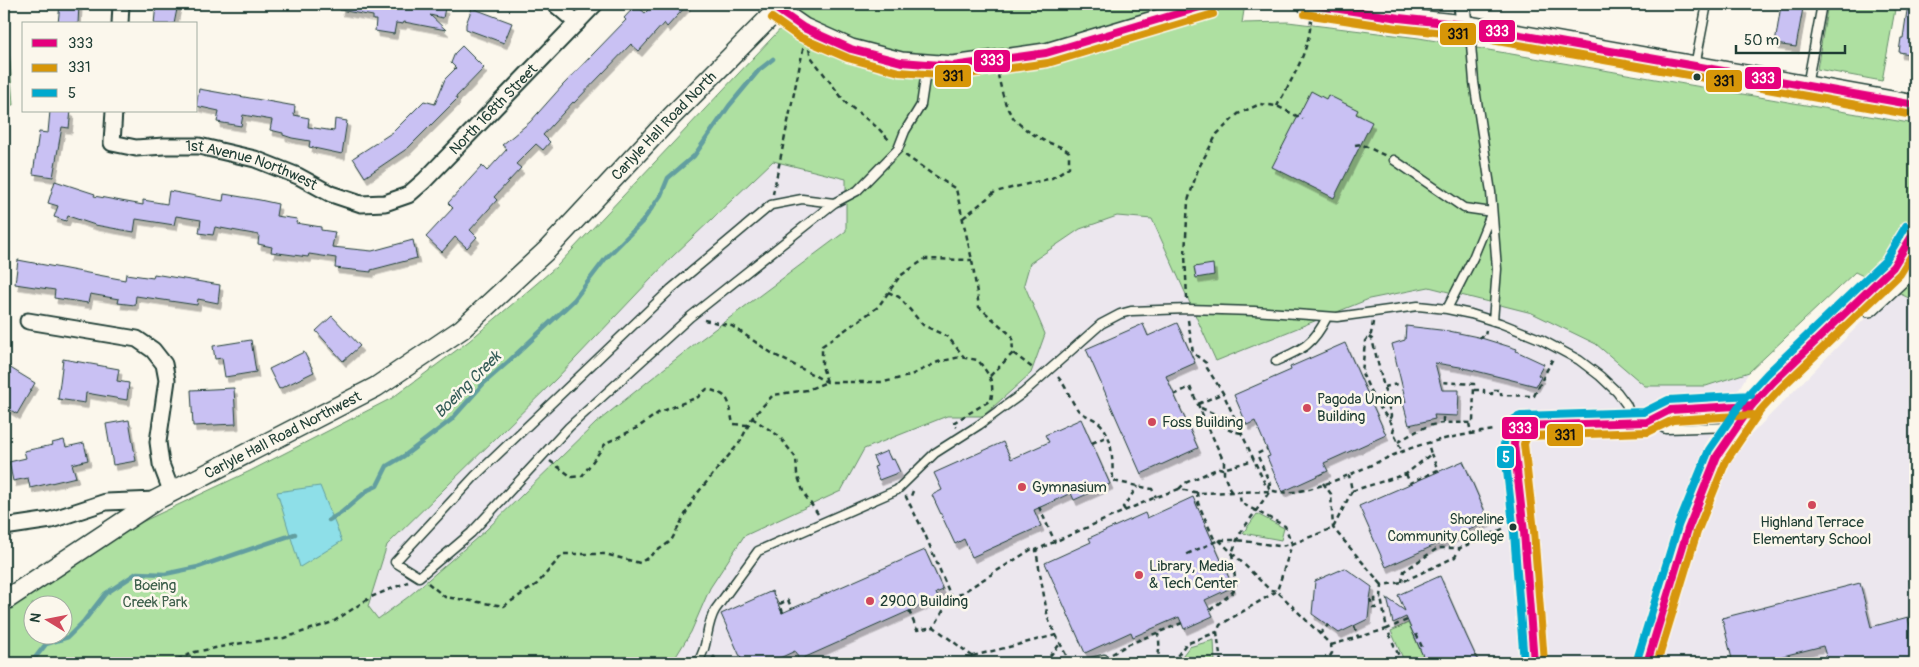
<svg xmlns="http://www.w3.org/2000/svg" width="1919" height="667" viewBox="0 0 1919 667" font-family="Pangolin,sans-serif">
	<defs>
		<filter id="shadow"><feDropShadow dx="3" dy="5.5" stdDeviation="0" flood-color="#0004"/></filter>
	</defs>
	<rect width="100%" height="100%" fill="#fbf7ec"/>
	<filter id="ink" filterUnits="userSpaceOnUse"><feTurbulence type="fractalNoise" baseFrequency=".02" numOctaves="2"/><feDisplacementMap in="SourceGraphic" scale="10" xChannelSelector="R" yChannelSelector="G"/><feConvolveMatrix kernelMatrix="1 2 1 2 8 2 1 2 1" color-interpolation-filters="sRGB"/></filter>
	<g filter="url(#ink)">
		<path fill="#ece7ee" d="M1288 22 1419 38 1915 124 1896 233 1749 372 1705 445 1683 506 1635 663H214L250 471 392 398 469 341 556 267 771 39Z
			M1893 290 1915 301V663H1661L1692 551 1727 459Z"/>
		<path fill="#aee0a1" stroke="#668e6a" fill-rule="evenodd" d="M4 4H6L13 105H4Z
			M804 4H1245L1242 23 1288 22 1419 38 1915 124V301L1855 272 1749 372 1706 386H1645L1596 344 1532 313 1429 287 1369 299 1216 361 1152 219 1117 216 1080 229 1030 263 1024 284 1045 334 1031 373 983 416H947L864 449 841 491 744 536 710 588 691 632 672 663H4V613L110 537 250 471 392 398 469 341 556 267ZM773 161 846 179V231L696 343 596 423 485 531 408 597 378 619 368 606 387 545 556 379 672 257ZM32 604H62V634H32Z
			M1828 4H1896L1882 81 1817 69Z
			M1257 514 1284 528 1281 540 1243 533Z
			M1408 623 1424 658 1411 663H1405L1391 631Z
			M1214 640 1215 663H1177L1189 647Z"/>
		<path fill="#8edfe8" stroke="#629ea0" d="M320 486 342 541 300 567 277 492Z"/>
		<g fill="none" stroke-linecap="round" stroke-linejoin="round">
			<path stroke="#629ea0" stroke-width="4.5" d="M826 6 828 4
				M329 520 341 513 368 490 377 486 387 466 404 456 451 420 484 383 508 362 574 300 606 258 642 222 661 195 668 178 694 156 729 106 759 70 773 59
				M31 663 46 644 68 637 84 621 105 594 137 573 165 574 198 567 295 534"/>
		</g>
		<path fill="#c9c1f3" stroke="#1f3d34" filter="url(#shadow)" d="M60 4H79L78 24H58Z
			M156 4H178L174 24H154Z
			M341 4H424L445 8 443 18 430 15 446 30 404 22 403 24 396 23 394 34 375 31 376 20H373V16L340 10Z
			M654 4H688L667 27 664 23 639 51 631 44 574 103 573 102 543 135 550 142 543 150 536 144 516 164 521 168 494 197 497 200 470 230 477 237 467 248 455 237 442 252 426 237 453 208 448 203 482 166 487 171 507 149 502 145 530 122 563 85 626 20 624 18 636 5 645 13Z
			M1908 4H1915V55L1899 52 1901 38H1903Z
			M1781 5 1803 8 1796 47 1775 44Z
			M472 8 512 23 504 43 466 29V24Z
			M462 46 484 68 456 97 457 99 408 148 365 177 353 158 393 132 424 101 435 104 445 79 456 68 451 63 455 53Z
			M199 89 295 106 294 115 309 118 308 127 334 131 335 119 347 121 342 154 309 147 310 141 292 138 283 135V133L270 130 272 120 243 115 241 126 217 122 219 111 196 106Z
			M1311 91 1326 99 1328 95 1358 110 1356 114 1372 122 1334 198 1272 167Z
			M50 111H71L69 128 62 127 53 177 33 174 39 132 48 133Z
			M55 181 95 194 94 196 143 205V200L167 204 169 191 223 201 224 194 260 200 278 204 276 216 297 219 296 223 321 227V230L335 232 332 247 372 251 413 240 417 258 371 270V272L335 268 336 258 309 254 308 257 271 252 272 247 258 244 259 235 215 227 213 235 199 233 201 220 176 216 174 225 136 219 134 232 95 225 68 216 66 221 54 217 58 206 48 203Z
			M18 260 125 280 126 274 153 278 154 274 220 285 218 303 198 299 197 305 136 296 135 305 118 303 119 299 90 294 88 303 54 298 55 290 15 284Z
			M1213 264 1214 275 1196 278 1194 267Z
			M332 316 360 346 343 361 316 331Z
			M1177 323 1195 363 1166 376 1198 448 1141 474 1086 349 1143 324 1148 336Z
			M1406 326 1449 331 1478 337 1517 349 1516 351 1544 364 1538 375 1541 377 1536 386 1460 367 1435 363 1442 390H1459L1458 416 1434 415 1435 419 1409 425 1403 403 1406 402 1392 344 1405 340Z
			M251 340 256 372 225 377 222 358 215 359 213 346Z
			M1345 343 1386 435 1324 463 1328 471 1282 492 1267 457 1270 456 1255 421 1247 425 1234 395 1291 370 1290 367Z
			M304 352 314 372 279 389 269 369Z
			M63 359 119 369 117 381 129 383 127 400 86 393 85 403 58 399Z
			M4 364 35 383 17 414 4 406V401L8 394 4 391Z
			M234 388 236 424 193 426 191 390Z
			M1081 419 1110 484 1074 500 1071 493 1034 510 1041 526 972 557 964 539 955 544 932 495 942 490 934 473 1003 442 1011 459 1049 442 1045 435Z
			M129 420 136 461 113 465 106 424Z
			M64 440 66 447 84 443 88 460 72 464 76 477 30 488 28 478 13 481 9 462 26 458 24 451 53 445 52 443Z
			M887 451 891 460 894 459 900 472 879 480 874 467 877 466 873 457Z
			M1463 461 1489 521 1386 567 1359 506Z
			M1193 497 1233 587 1205 600 1213 616 1184 629 1179 617 1133 637 1131 632 1085 653 1045 563 1091 542 1089 538 1145 513 1147 518Z
			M925 550 943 590 936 593 938 598 799 660 795 651 769 663H743L721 614 772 591 782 613Z
			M1345 568 1372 587 1370 599 1368 619 1339 633 1312 614 1315 581Z
			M1440 576 1466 635 1479 663H1426L1406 617 1393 623 1387 598 1405 611 1398 595Z
			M1860 583 1871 627 1908 617 1915 648V663H1828L1823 646 1755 663H1733L1722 618Z"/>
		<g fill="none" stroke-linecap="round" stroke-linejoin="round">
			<g stroke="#1f3d34" stroke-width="11">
				<path id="service" d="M1464 27 1471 44 1474 82 1491 192 1497 269 1493 321
					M1695 66 1707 4
					M1807 86 1822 4
					M1394 160 1464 208 1492 212
					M834 203 802 199 771 205 671 289 475 476 395 562 419 577 471 533 569 427 690 317 834 203 857 191 898 149 905 131 921 105 927 65
					M1447 309 1473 258 1491 214
					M1276 361C1303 349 1313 345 1327 317
					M1647 422 1666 429 1734 427
					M697 663C709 647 705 627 715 610L758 551 897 490 935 453 979 425 1023 393 1101 324 1120 314 1131 311 1188 309 1254 311 1337 317 1418 306 1447 309 1471 314 1500 323 1540 339 1579 360 1600 376 1617 392 1626 404 1634 423
					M1088 663 1104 659
					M1534 663 1524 532 1514 444 1515 436 1521 426 1647 422 1670 410 1750 406"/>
			</g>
			<g stroke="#1f3d34" stroke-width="19">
				<g id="minor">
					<path d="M555 4 577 23"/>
					<path d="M1462 4 1464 25"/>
					<path d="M120 24 121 4"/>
					<path id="s1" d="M114 111 112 143 136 148 164 146H199L255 159 298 176 331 194 361 204 385 203 408 195 424 181 595 4"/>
					<path d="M28 321 137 339 153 350 164 364 167 380 158 442 161 464 172 493"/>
					<path d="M4 527 51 520 106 502 156 500"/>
				</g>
			</g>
			<g stroke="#1f3d34" stroke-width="22">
				<g id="tertiary">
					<path d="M1307 4 1399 18 1464 25 1915 105"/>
					<path d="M778 10 804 28 851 49 901 62 953 66 1046 53 1210 4"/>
					<path d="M1869 307 1915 264"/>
					<path id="s2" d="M4 601 156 500 376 387 462 329 547 250 672 116 783 4"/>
					<path d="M1647 663 1688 529 1717 456 1752 405 1774 381 1893 267 1915 231"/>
				</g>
			</g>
			<path stroke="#1f3d34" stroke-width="2.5" stroke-dasharray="5 4" stroke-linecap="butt" d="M809 49 811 57 846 103 878 128 890 141
				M1277 106C1292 79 1309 52 1311 20
				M1355 145 1361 144 1386 156
				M905 155 932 174 956 189 972 260 979 307 1012 336 1013 353 1034 369
				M773 194 804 45
				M963 218 995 192 1052 178 1069 167V152C1061 145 1051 145 1041 139 1008 120 1006 110 998 75
				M888 292 899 297 923 325 948 337 964 357
				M1187 299 1185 254 1188 201 1198 169 1217 134 1238 114 1260 104 1277 106 1303 119
				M704 320 732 326 773 354 827 382H884L909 376 938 362 960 357 978 360C989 375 995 381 991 400L953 423 957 427
				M1188 320 1193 353 1206 363 1207 368 1223 393 1266 486 1270 484 1257 454 1267 449
				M1373 322 1371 334 1365 341 1362 373 1375 401 1394 427 1393 432 1402 451
				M1369 337 1372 339 1391 416 1389 420
				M1480 338 1481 336 1485 337 1486 330
				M990 376 1013 353
				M1058 377C1067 387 1070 400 1078 410 1084 416 1092 417 1098 422 1114 434 1112 462 1113 481L1152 489 1156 497
				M1384 387 1402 383
				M1474 390H1484V393L1492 394V390H1501V395L1534 396 1553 358
				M1174 395 1190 387 1224 462V475L1231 492
				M1198 404 1223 393
				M1201 408 1217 415C1222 428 1228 431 1242 433
				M752 418 779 436 796 458 797 474 804 494 818 514
				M1443 422V415
				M1469 423 1471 433
				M1398 442C1431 422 1435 422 1473 423L1474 384 1440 382
				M1092 443 1108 436
				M550 461 572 477 582 476 606 443 637 428 658 413 698 397 707 389C732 395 728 401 733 424L748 425
				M1406 474 1410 483 1438 470 1431 454
				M1323 483 1331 494 1333 528 1382 585
				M1179 489 1185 483 1219 468 1223 469 1254 460
				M913 491 911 496 906 497 924 532 952 599
				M1352 491 1406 474 1431 454 1428 444
				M1197 492 1198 503 1215 541
				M1039 507 1055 542
				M1125 510 1123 507 1138 486
				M1219 540 1270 590 1277 591 1331 645 1332 653 1326 663
				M1187 554 1219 540H1237L1279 546 1292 544 1333 528 1352 491 1349 475
				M1402 582 1404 571 1438 548H1460
				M428 583 445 597 504 606 537 584 563 554H605L640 563 671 541 695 496 740 442 752 418 773 395 807 390 827 382 822 366V346L878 307 900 276 925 259 972 260
				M1370 599 1373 608H1376L1375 599 1381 598
				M1210 610 1231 594 1236 587 1232 553 1237 540 1241 532 1270 491 1268 485
				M909 611 917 630 934 627
				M783 613 780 604 788 600 792 609
				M1354 626 1358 637
				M1320 634 1328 625
				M1416 634 1423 649
				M1331 645 1387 629 1381 598 1382 585 1402 582 1455 557 1460 548 1505 528
				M1112 654 1129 644 1182 623
				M973 656 1056 635
				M712 659 714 657 720 663
				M169 663 195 652 235 644 284 638 333 622 371 597 408 582
				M979 663 972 656 934 627 947 604 952 599 1032 549 1035 550
				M1044 663 1060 644
				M1070 663 1048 619 1036 550 1156 497 1179 489 1199 493 1274 491C1306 500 1370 464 1401 452 1430 440 1463 435 1494 430
				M1155 663C1160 655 1160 643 1158 634
				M1172 663 1186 644 1217 632
				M1221 663 1217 632 1220 625 1277 591 1292 544 1285 526 1241 503 1239 492
				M1402 663 1387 629 1407 620"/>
			<use href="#service" stroke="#fbf7ec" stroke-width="8"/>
			<use href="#minor" stroke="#fbf7ec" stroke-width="15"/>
			<use href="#tertiary" stroke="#fbf7ec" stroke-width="19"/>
			<g stroke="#fbf7ec" stroke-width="11">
				<path id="bus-1" d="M1307 4 1399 18 1464 25 1915 105
					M778 10 804 28 851 49 901 62 953 66 1046 53 1210 4
					M1534 663 1524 532 1514 444 1515 436 1521 426 1647 422 1670 410 1752 405
					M1647 663 1688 529 1717 456 1752 405 1774 381 1893 267 1915 231"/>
			</g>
			<g stroke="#fbf7ec" stroke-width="11">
				<path id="bus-2" d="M1305 14 1397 28 1463 35 1913 115
					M772 18 799 37 848 58 899 72 953 76 1048 63 1213 14
					M1544 662 1534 531 1524 444 1527 436 1648 432 1673 420 1753 415
					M1657 663 1697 532 1726 461 1760 411 1781 388 1900 274 1915 250"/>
			</g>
			<g stroke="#fbf7ec" stroke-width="11">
				<path id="bus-3" d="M1637 660 1678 526 1709 450 1745 398 1767 374 1885 261 1906 226
					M1524 663 1514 533 1504 444C1505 433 1509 419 1521 416L1644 412 1668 400 1751 395"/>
			</g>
			<use href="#bus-1" stroke="#e5007d" stroke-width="8"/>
			<use href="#bus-2" stroke="#d79608" stroke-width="8"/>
			<use href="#bus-3" stroke="#00a9ce" stroke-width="8"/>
		</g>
	</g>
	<g fill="#1f3d34" stroke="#fbf7ec" stroke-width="2">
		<circle cx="1697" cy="77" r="4.5"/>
		<circle cx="1513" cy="527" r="4.5"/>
	</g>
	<g fill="#d1495b" stroke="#fbf7ec" stroke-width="2">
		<circle cx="1307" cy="408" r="5"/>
		<circle cx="1152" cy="422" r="5"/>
		<circle cx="1022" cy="487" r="5"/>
		<circle cx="1812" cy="505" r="5"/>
		<circle cx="1139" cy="575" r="5"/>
		<circle cx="870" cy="601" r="5"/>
	</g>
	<g text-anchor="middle" stroke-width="5" stroke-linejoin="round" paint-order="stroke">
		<g font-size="14" fill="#1f3d34" stroke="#fbf7ec" text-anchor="end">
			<text x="1504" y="524">Shoreline<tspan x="1504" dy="17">Community College</tspan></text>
		</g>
		<g font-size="15" fill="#1f3d34" stroke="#fbf7ec">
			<text dy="5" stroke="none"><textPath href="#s1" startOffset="462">North 168th Street</textPath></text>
			<text dy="5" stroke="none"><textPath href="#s2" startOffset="820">Carlyle Hall Road North</textPath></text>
			<text dy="5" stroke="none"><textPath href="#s1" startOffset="175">1st Avenue Northwest</textPath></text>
			<text dy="5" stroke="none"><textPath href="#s2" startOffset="325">Carlyle Hall Road Northwest</textPath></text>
		</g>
		<g font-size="15" fill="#1f3d34" stroke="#fbf7ec" text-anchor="start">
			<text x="1317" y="404">Pagoda Union<tspan x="1317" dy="17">Building</tspan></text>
			<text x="1162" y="427">Foss Building</text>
			<text x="1032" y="492">Gymnasium</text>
			<text x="1812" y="527" text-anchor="middle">Highland Terrace<tspan x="1812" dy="17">Elementary School</tspan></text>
			<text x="1149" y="571">Library, Media<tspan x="1149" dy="17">&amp; Tech Center</tspan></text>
			<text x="880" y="606">2900 Building</text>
		</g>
		<g font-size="15" fill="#3c5e4a" stroke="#fbf7ec">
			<text x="155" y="590">Boeing<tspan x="155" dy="17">Creek Park</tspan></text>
		</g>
		<g font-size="16" font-style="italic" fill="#355d58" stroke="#fbf7ec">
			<text transform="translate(467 384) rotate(-45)" y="6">Boeing Creek</text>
		</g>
	</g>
	<g stroke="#fbf7ec" stroke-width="2">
		<rect x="1478" y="19" width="38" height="24" rx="5" fill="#e5007d"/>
		<rect x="1439" y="22" width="38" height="24" rx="5" fill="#d79608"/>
		<rect x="973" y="49" width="38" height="24" rx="5" fill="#e5007d"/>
		<rect x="934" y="64" width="38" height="24" rx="5" fill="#d79608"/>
		<rect x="1744" y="66" width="38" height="24" rx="5" fill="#e5007d"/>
		<rect x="1705" y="69" width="38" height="24" rx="5" fill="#d79608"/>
		<rect x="1501" y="416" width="38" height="24" rx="5" fill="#e5007d"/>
		<rect x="1546" y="423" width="38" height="24" rx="5" fill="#d79608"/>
		<rect x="1496" y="445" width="19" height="24" rx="5" fill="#00a9ce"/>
	</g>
	<g font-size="14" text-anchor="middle" font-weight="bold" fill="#fff">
		<text x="1497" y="36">333</text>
		<text x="992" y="65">333</text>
		<text x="1763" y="83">333</text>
		<text x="1520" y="433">333</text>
		<text x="1506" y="462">5</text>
	</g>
	<g font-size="14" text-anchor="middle" font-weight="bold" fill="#111">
		<text x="1458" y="39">331</text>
		<text x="953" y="81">331</text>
		<text x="1724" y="86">331</text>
		<text x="1565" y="440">331</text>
	</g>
	<rect width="1919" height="667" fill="none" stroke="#fbf7ec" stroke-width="20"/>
	<rect x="10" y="10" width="1899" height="647" fill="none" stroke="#1f3d34" stroke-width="2" filter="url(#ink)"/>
	<rect x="22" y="22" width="175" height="90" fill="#fbf7ec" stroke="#a3ada2"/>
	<rect x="32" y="39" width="25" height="8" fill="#e5007d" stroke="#a3ada2"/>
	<text x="68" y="48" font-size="15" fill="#1f3d34">333</text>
	<rect x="32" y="64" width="25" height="8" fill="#d79608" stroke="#a3ada2"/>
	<text x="68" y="72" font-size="15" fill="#1f3d34">331</text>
	<rect x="32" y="89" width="25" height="8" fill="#00a9ce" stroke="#a3ada2"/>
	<text x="68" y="98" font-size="15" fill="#1f3d34">5</text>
	<g transform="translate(48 620) rotate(280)"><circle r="24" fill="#fbf7ec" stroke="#a3ada2"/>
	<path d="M0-4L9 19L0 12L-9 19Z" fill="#d1495b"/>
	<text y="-8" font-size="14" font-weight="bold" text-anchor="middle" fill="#1f3d34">N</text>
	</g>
	<path d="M1736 45v8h109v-8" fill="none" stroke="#1f3d34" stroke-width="2.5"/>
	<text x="1744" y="45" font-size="15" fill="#1f3d34" stroke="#fbf7ec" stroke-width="4" paint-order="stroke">50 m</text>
</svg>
